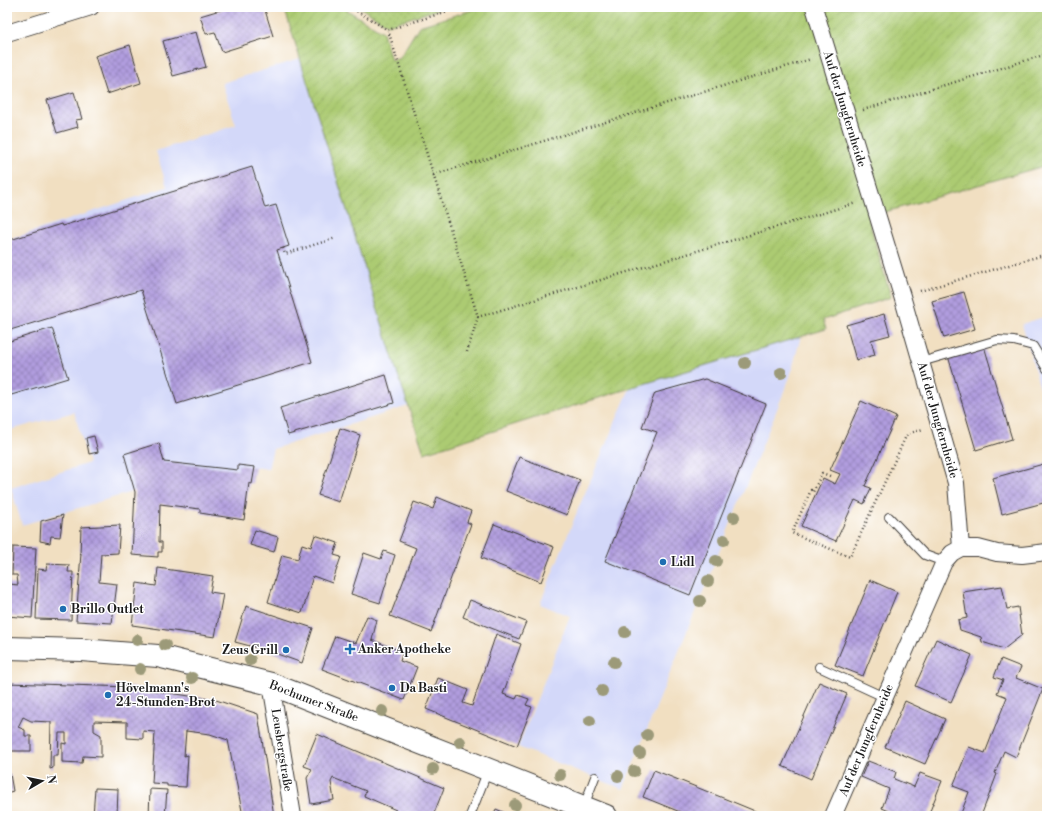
<svg xmlns="http://www.w3.org/2000/svg" width="1054" height="823" viewBox="0 0 1054 823" font-family="'Libre Bodoni',serif">
	<defs>
		<pattern id="grass-dots" width="8" height="8" patternUnits="userSpaceOnUse"><rect width="8" height="8" fill="#accb72"/><path d="M2 2h.1M6 6h.1" fill="none" stroke="#93ae62" stroke-width="1.8" stroke-linecap="round"/></pattern>
		<pattern id="garden-furrows" width="10" height="10" patternUnits="userSpaceOnUse"><rect width="10" height="10" fill="#accb72"/><path d="M-1 1l2-2M0 10L10 0M9 11l2-2" fill="none" stroke="#93ae62"/></pattern>
		<pattern id="building-cross-hatch" width="8" height="8" patternUnits="userSpaceOnUse"><rect width="8" height="8" fill="#b19ddf"/><path d="M0 0l8 8M0 8l8-8" fill="none" stroke="#8f7fb4"/></pattern>
	</defs>
	<rect width="100%" height="100%" fill="#fff"/>
	<filter id="ink" filterUnits="userSpaceOnUse"><feTurbulence type="fractalNoise" baseFrequency=".025" numOctaves="2"/><feDisplacementMap in="SourceGraphic" scale="8" xChannelSelector="R" yChannelSelector="G"/><feConvolveMatrix kernelMatrix="1 2 1 2 8 2 1 2 1" color-interpolation-filters="sRGB"/></filter>
	<filter id="wash" filterUnits="userSpaceOnUse"><feTurbulence type="fractalNoise" baseFrequency=".012" numOctaves="4" result="noise"/><feDisplacementMap in="SourceGraphic" scale="16" xChannelSelector="R" yChannelSelector="G"/><feGaussianBlur stdDeviation="0.9" result="paint"/><feColorMatrix in="noise" values="0 0 0 0 0 0 0 0 0 0 0 0 0 0 0 0 0 1.4 0 .05"/><feComposite in="paint" operator="in"/></filter>
	<g filter="url(#wash)">
		<rect width="100%" height="100%" fill="#f1dfc1"/>
		<path fill="#d3d8f9" d="M300 59 408 406 273 449 268 469 239 465 238 470 164 462 158 443 124 454 135 491 22 525 11 488 89 463 74 412 7 431V240L167 187 156 151 236 125 222 83Z
			M1047 316V414L1022 324Z
			M801 336 790 377 623 789 518 747 570 616 540 604 579 507 630 388Z"/>
		<path fill="url(#grass-dots)" stroke="#647447" d="M359 7H445L388 25Z"/>
		<path fill="url(#garden-furrows)" stroke="#647447" d="M284 7H342L383 32 391 60 400 57 419 26 482 7H1047V165L868 217 891 297 823 320 826 329 640 385 424 453 397 372Z"/>
		<g id="blocks">
			<path fill="url(#building-cross-hatch)" d="M230 7H264L273 36 222 52 215 32 206 34 200 16Z
				M196 32 206 67 173 76 163 41Z
				M130 45 141 83 107 94 95 56Z
				M74 92 82 119 76 120 78 127 57 133 47 100Z
				M252 167 265 208 276 205 289 246 277 250 312 362 177 404 141 290 7 331V241L61 224 62 226Z
				M964 292 975 329 944 338 932 301Z
				M884 314 890 335 871 340 875 355 856 360 846 325Z
				M52 328 68 378 8 396 7 393V342Z
				M984 346 1012 439 976 450 948 356Z
				M386 375 394 403 288 435 280 408Z
				M705 379 766 404 690 595 605 561 657 432 642 427 655 393Z
				M861 401 896 417 865 486 871 488 864 504 855 500 836 541 801 526 823 478 835 484 840 474 830 470Z
				M340 428 360 435 339 502 318 495Z
				M94 436 98 452 89 454 86 438Z
				M159 443 164 462 238 470V465L255 467 252 484 249 483 244 520 200 513V509L160 504 159 542H162V552H158V557L132 555 135 492 124 454Z
				M519 457 580 480 567 515 506 491Z
				M1047 463V502L1002 514 993 478Z
				M437 497 471 511 467 522 471 524 431 632 390 616 416 548 399 541 414 502 433 509Z
				M63 515 60 537 51 536 50 543 40 541 41 521Z
				M494 524 554 547 541 582 481 558Z
				M120 525 118 553 101 554 99 582 117 584 112 623 76 621 81 553 80 554 81 527Z
				M255 530 278 537 274 552 250 545Z
				M315 535 338 543 334 555 341 557 332 583 313 576 302 613 268 602 282 555 298 559 302 544 311 547Z
				M13 547 36 548 32 618 7 616V575L10 584 18 585 17 575H12Z
				M384 551 395 555 380 603 351 594 364 553 381 559Z
				M47 564 69 565 68 572H73L71 620 36 619 38 569 46 570Z
				M158 568 213 576 210 592 223 594 215 637 132 625 137 583 156 586Z
				M870 580 897 592 863 676 835 665Z
				M1002 586 1007 609 1018 607 1022 635 1004 649 982 642 981 637 960 630 958 620 967 618 963 592Z
				M470 600 526 622 519 639 463 617Z
				M246 606 313 628 302 663 269 651 235 642Z
				M367 616 377 620 372 640 403 652 400 661 417 667 404 700 322 669 335 636 356 643Z
				M496 634 521 644 503 694 516 699 518 695 529 699 526 705 532 707 517 746 426 709 438 678 468 690 463 703 472 706Z
				M936 639 972 655 951 702 915 686Z
				M1001 659 1021 667 1016 678 1043 689 1016 757 1004 751 995 773 997 774 981 816H960L969 792 953 786 969 747 985 753 1007 697 997 693 1003 680 994 677Z
				M819 682 847 694 811 779 782 766Z
				M7 683 130 687 216 700 258 714 274 816H243L228 740 210 734 186 731 184 756 188 755 186 787 167 786V784L152 783 155 732 143 731V739L127 738V722L94 721V731L101 735V757L83 756 82 763 62 762V743L66 744V733H59L58 755H53V768L50 769 51 722 31 721 23 717 18 727 25 730V736H31V751H12L8 748 9 716H7Z
				M905 701 945 719 925 764 885 747Z
				M317 734 444 788 433 816H404L395 812 396 810 364 796 366 791 333 778 331 782 334 800 311 804 307 778 312 769 304 766Z
				M868 761 896 772 894 779 914 787 920 773 942 781 928 816H887L889 811 882 808 889 789 861 777Z
				M654 770 738 804 767 816H690L643 797Z
				M10 774 13 791 7 793V775Z
				M95 788 118 789 117 816H93Z
				M150 789 167 790 165 816H149Z
				M496 809 512 816H493Z"/>
		</g>
	</g>
	<g filter="url(#ink)">
		<use href="#blocks" fill-opacity="0" stroke="#3c3935" stroke-width="1"/>
		<g fill="none" stroke-linecap="round" stroke-linejoin="round">
			<g stroke="#3c3935" stroke-width="10">
				<path id="lane" d="M921 362 997 340 1014 341 1033 346 1047 369
					M889 517 925 555 944 562
					M819 667 884 697
					M584 806 595 777
					M470 816 488 770"/>
			</g>
			<g stroke="#3c3935" stroke-width="18">
				<path id="street" d="M814 7 902 296 956 483 961 548
					M7 33 91 7
					M961 548H978L997 553 1022 555 1047 552
					M271 684 293 816
					M833 816 944 562 952 553 961 548"/>
			</g>
			<g stroke="#3c3935" stroke-width="24">
				<path id="secondary" d="M7 648 81 650 158 656 271 684 606 816"/>
			</g>
			<path stroke="#3c3935" stroke-width="2.5" stroke-dasharray="1 3" stroke-linecap="butt" d="M350 7 388 30 461 7
				M388 30 478 317 856 203
				M863 110 1047 54
				M433 175 811 59
				M283 248 285 254 336 238
				M920 291 1047 254
				M467 352 478 317
				M830 476 822 473 813 492 811 490 792 533 850 557 907 434 923 429"/>
			<use href="#lane" stroke="#fff" stroke-width="8"/>
			<use href="#street" stroke="#fff" stroke-width="16"/>
			<use href="#secondary" stroke="#fff" stroke-width="22"/>
		</g>
		<g fill="#9c9a79">
			<circle cx="745" cy="363" r="6"/>
			<circle cx="781" cy="373" r="6"/>
			<circle cx="734" cy="517" r="6"/>
			<circle cx="724" cy="540" r="6"/>
			<circle cx="716" cy="561" r="6"/>
			<circle cx="708" cy="581" r="6"/>
			<circle cx="700" cy="601" r="6"/>
			<circle cx="625" cy="632" r="6"/>
			<circle cx="137" cy="640" r="6"/>
			<circle cx="165" cy="645" r="6"/>
			<circle cx="250" cy="660" r="6"/>
			<circle cx="614" cy="662" r="6"/>
			<circle cx="140" cy="669" r="6"/>
			<circle cx="192" cy="678" r="6"/>
			<circle cx="602" cy="691" r="6"/>
			<circle cx="382" cy="711" r="6"/>
			<circle cx="590" cy="721" r="6"/>
			<circle cx="647" cy="735" r="6"/>
			<circle cx="460" cy="742" r="6"/>
			<circle cx="640" cy="753" r="6"/>
			<circle cx="433" cy="769" r="6"/>
			<circle cx="634" cy="771" r="6"/>
			<circle cx="560" cy="775" r="6"/>
			<circle cx="618" cy="776" r="6"/>
			<circle cx="515" cy="805" r="6"/>
		</g>
	</g>
	<g fill="#1f6fb2" stroke="#fff" stroke-width="1.5">
		<circle cx="663" cy="562" r="4"/>
		<circle cx="63" cy="609" r="4"/>
		<path d="M348 643h4v4h4v4h-4v4h-4v-4h-4v-4h4z"/>
		<circle cx="286" cy="650" r="4"/>
		<circle cx="392" cy="688" r="4"/>
		<circle cx="108" cy="695" r="4"/>
	</g>
	<g text-anchor="middle" stroke-width="3" stroke-linejoin="round" paint-order="stroke">
		<g font-size="12" fill="#1c1c1c" stroke="#fff">
			<text transform="translate(845 109) rotate(73)" y="4">Auf der Jungfernheide</text>
			<text transform="translate(938 420) rotate(74)" y="4">Auf der Jungfernheide</text>
			<text transform="translate(314 701) rotate(21)" y="4">Bochumer Straße</text>
			<text transform="translate(866 740) rotate(-67)" y="4">Auf der Jungfernheide</text>
			<text transform="translate(282 750) rotate(81)" y="4">Leusbergstraße</text>
		</g>
		<g font-size="12" font-weight="bold" fill="#1c1c1c" stroke="#fff" text-anchor="start">
			<text x="671" y="566">Lidl</text>
			<text x="71" y="613">Brillo Outlet</text>
			<text x="358" y="653">Anker Apotheke</text>
			<text x="278" y="654" text-anchor="end">Zeus Grill</text>
			<text x="116" y="692">Hövelmann's<tspan x="116" dy="14">24-Stunden-Brot</tspan></text>
			<text x="400" y="692">Da Basti</text>
		</g>
	</g>
	<rect width="1054" height="823" fill="none" stroke="#fff" stroke-width="24"/>
	<g transform="translate(42 781) rotate(81)" stroke="#ffffff" stroke-width="3" paint-order="stroke">
	<path d="M0-3L7 15L0 10L-7 15Z" fill="#1c1c1c"/>
	<text y="-6" font-size="11" font-weight="bold" text-anchor="middle" fill="#1c1c1c">N</text>
	</g>
</svg>
